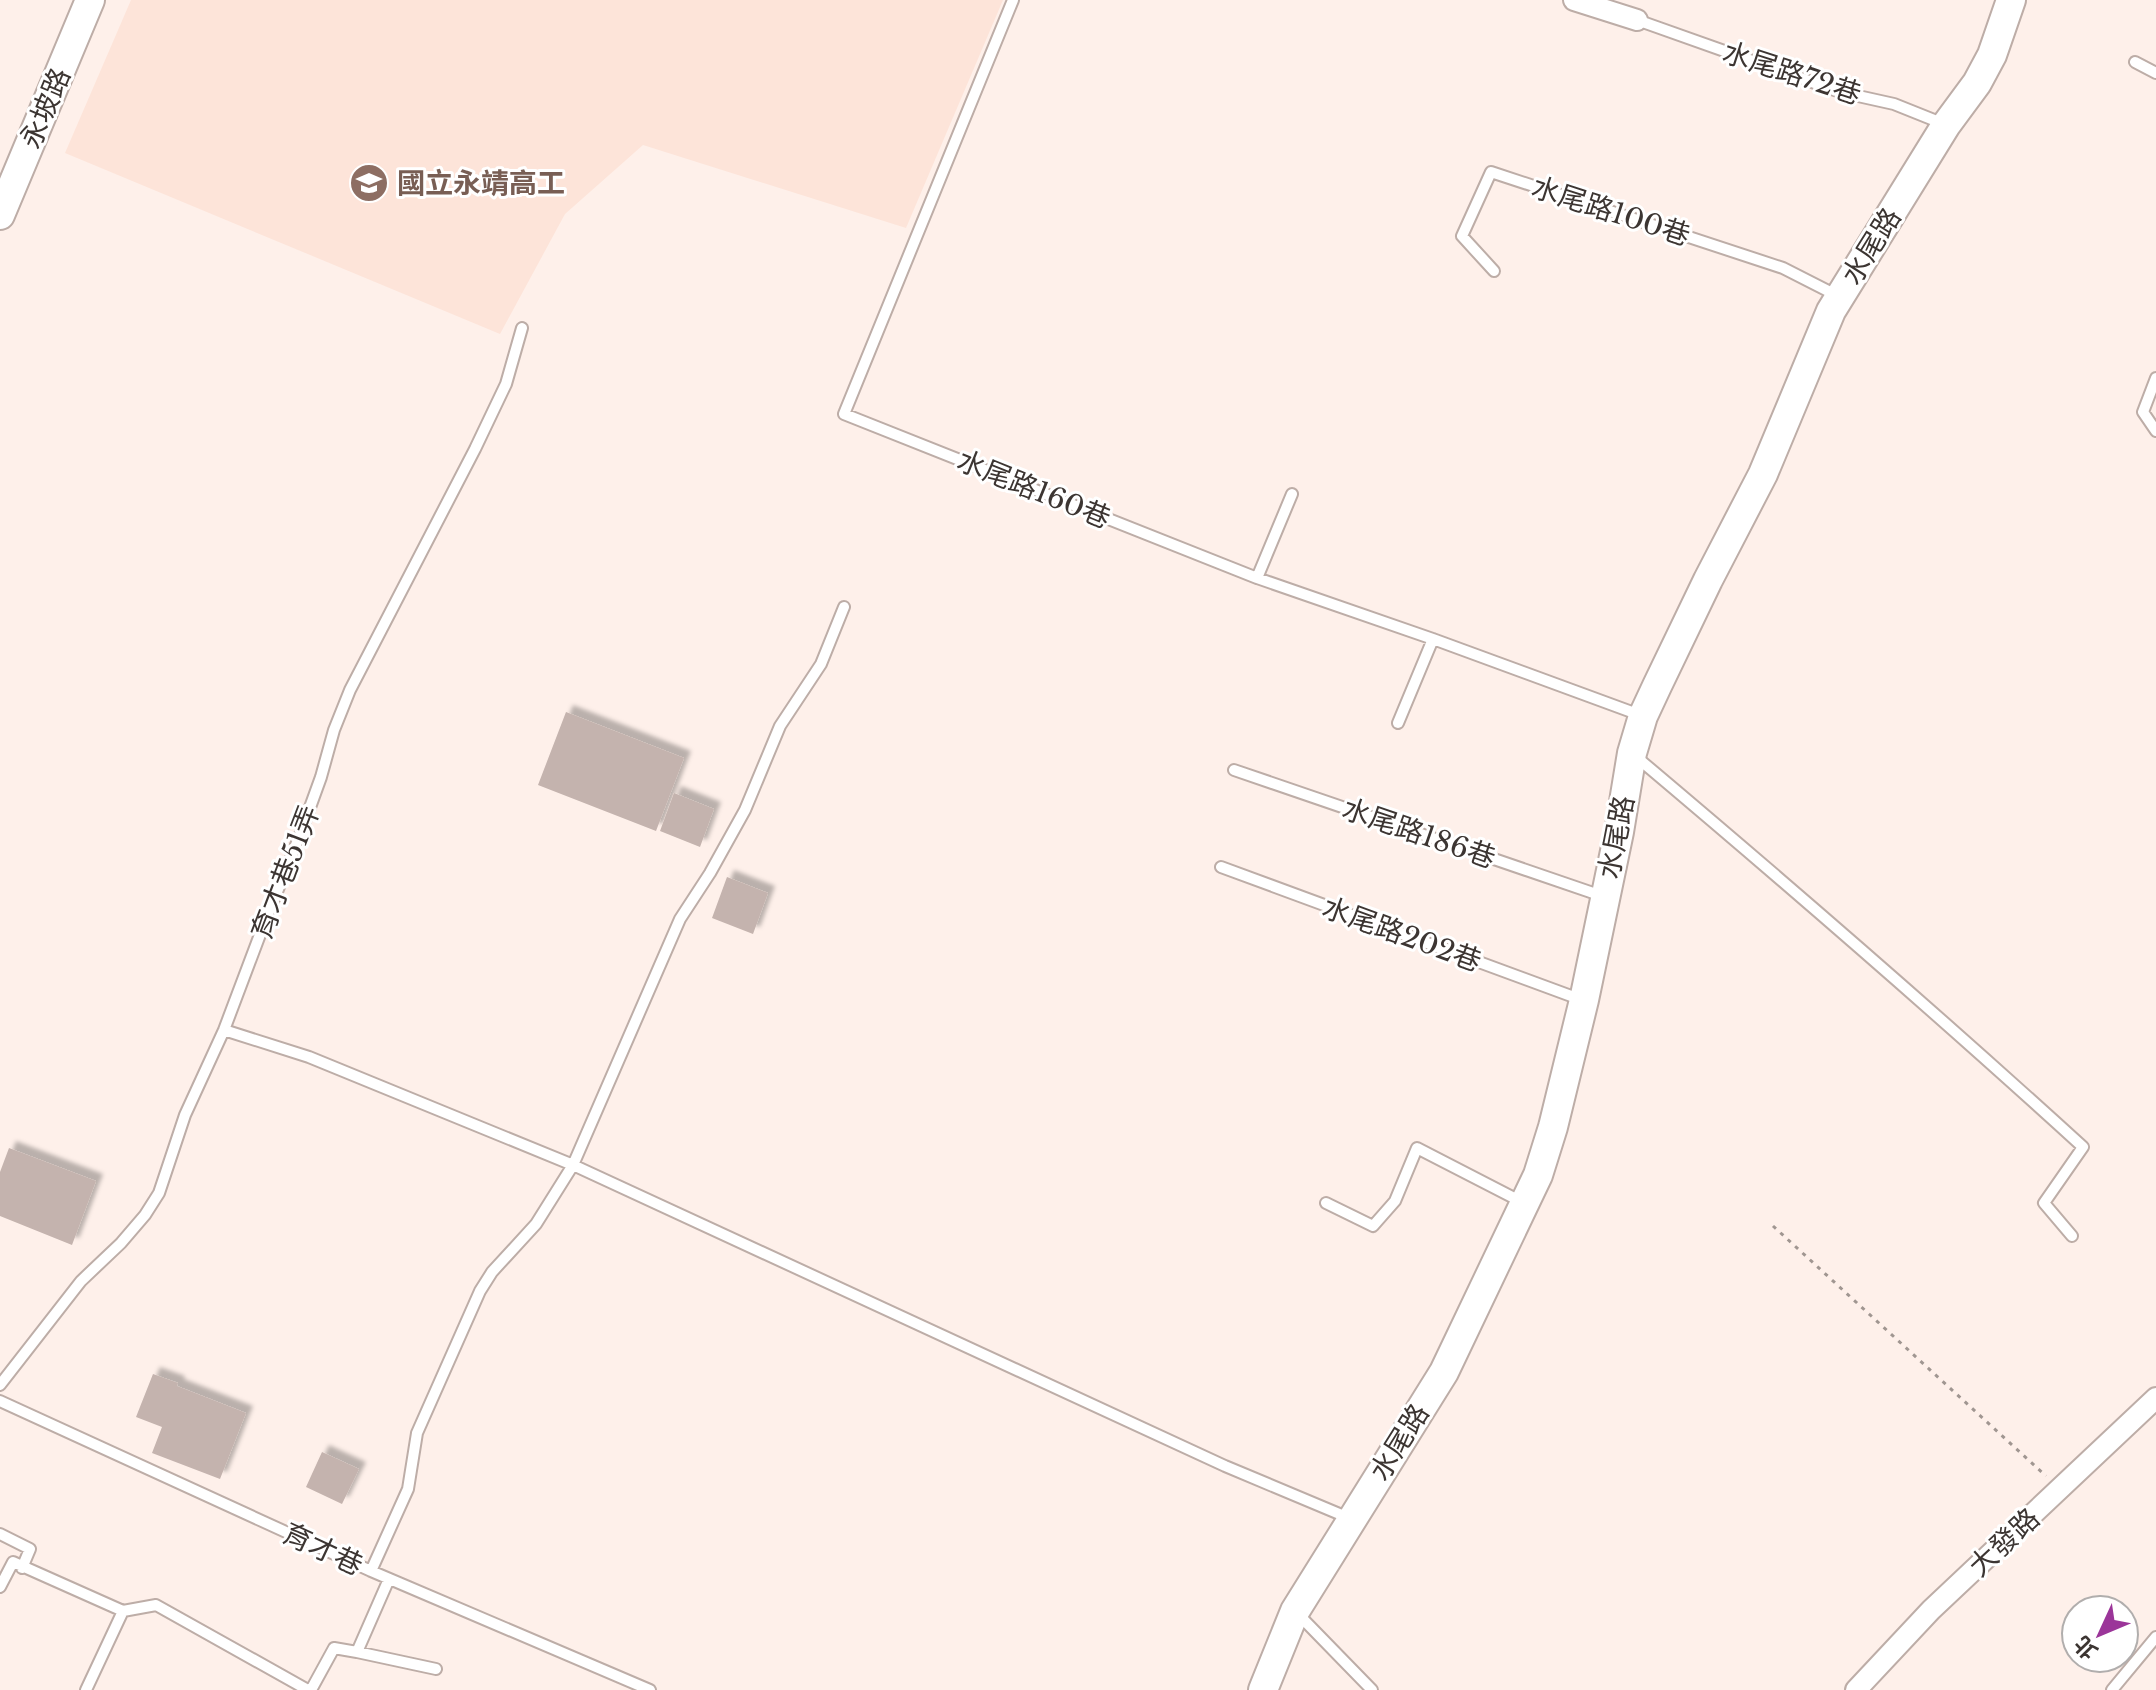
<svg xmlns="http://www.w3.org/2000/svg" width="2156" height="1690" viewBox="0 0 2156 1690" font-family="'Libre Baskerville','Noto Sans TC',serif">
	<defs>
		<filter id="shadow"><feDropShadow dx="7" dy="-7" stdDeviation="2" flood-color="#0004"/></filter>
	</defs>
	<rect width="100%" height="100%" fill="#fef0ea"/>
	<path fill="#fde4d9" d="M131 0H1003L906 228 643 145 565 214 500 334 65 153Z"/>
	<path fill="#c4b3ae" filter="url(#shadow)" d="M566 712 684 758 656 831 538 785Z
		M674 793 714 809 700 847 660 831Z
		M727 877 768 893 753 934 712 918Z
		M9 1148 96 1181 72 1245 0 1216V1172Z
		M153 1374 178 1383 177 1386 246 1413 220 1479 152 1453 162 1427 136 1417Z
		M322 1452 359 1469 342 1504 306 1487Z"/>
	<g fill="none" stroke-linecap="round" stroke-linejoin="round">
		<g stroke="#bdada7" stroke-width="14">
			<path id="lane" d="M1013 0 844 414 1257 578 1433 639 1640 715
				M1637 20 1840 92 1894 104 1944 124
				M2135 62 2156 73
				M1494 271 1462 236 1491 172 1783 268 1838 296
				M2156 378 2143 412 2156 431
				M1257 578 1292 494
				M1398 723 1433 639
				M1634 755C1786 883 1936 1013 2083 1147L2044 1203 2072 1236
				M1234 770 1602 896
				M1221 867 1582 1000
				M224 1030 309 1057 573 1165 1225 1466 1349 1518
				M1326 1203 1373 1226 1395 1201 1417 1148 1524 1203
				M0 1385 81 1281 121 1243 145 1215 159 1193 185 1115 224 1030 264 924 300 835 321 777 334 730 350 690 475 449 506 384 522 328
				M0 1401 371 1571 650 1690
				M0 1534 30 1549 22 1568
				M371 1571 408 1489 417 1433 480 1291 492 1272 536 1224 573 1165 680 919 710 873 745 810 780 726 821 664 844 607
				M0 1587 13 1562 123 1611
				M123 1611 156 1605 308 1690
				M1298 1614 1372 1690
				M357 1652 436 1669
				M86 1690 123 1611
				M311 1690 334 1648 357 1652 389 1579
				M2112 1690 2156 1637"/>
		</g>
		<g stroke="#bdada7" stroke-width="24">
			<path id="street" d="M1574 0 1637 20
				M1856 1690 1931 1610 2156 1398"/>
		</g>
		<g stroke="#bdada7" stroke-width="32">
			<path id="secondary" d="M0 215 90 0
				M1263 1690 1295 1611 1444 1372 1538 1175 1553 1127 1584 1000 1619 832 1632 753 1643 716 1657 686 1708 580 1763 474 1831 311 1946 125 1977 83 1992 55 2011 0"/>
		</g>
		<path stroke="#a09691" stroke-width="3" stroke-dasharray="4 6" stroke-linecap="butt" d="M1773 1226 2046 1476"/>
		<use href="#lane" stroke="#fff" stroke-width="10"/>
		<use href="#street" stroke="#fff" stroke-width="20"/>
		<use href="#secondary" stroke="#fff" stroke-width="28"/>
	</g>
	<defs>
		<g id="school-disc" transform="scale(2)"><circle r="9.5" fill="#8d6e63" stroke="#fff"/><path d="M0-5L7-2L0 1L-7-2ZM-4 1L0 2.5L4 1V4Q0 6-4 4Z" fill="#fff"/></g>
	</defs>
	<g fill-rule="evenodd">
		<use href="#school-disc" x="369" y="183"/>
	</g>
	<g text-anchor="middle" stroke-width="6" stroke-linejoin="round" paint-order="stroke">
		<g font-size="28" fill="#3c3532" stroke="#fff">
			<text transform="translate(1792 73) rotate(18)" y="10">水尾路72巷</text>
			<text transform="translate(45 108) rotate(-67)" y="10">永坡路</text>
			<text transform="translate(1611 211) rotate(18)" y="10">水尾路100巷</text>
			<text transform="translate(1871 246) rotate(-58)" y="10">水尾路</text>
			<text transform="translate(1034 489) rotate(22)" y="10">水尾路160巷</text>
			<text transform="translate(1419 833) rotate(19)" y="10">水尾路186巷</text>
			<text transform="translate(1616 837) rotate(-79)" y="10">水尾路</text>
			<text transform="translate(285 872) rotate(-69)" y="10">育才巷51弄</text>
			<text transform="translate(1402 934) rotate(20)" y="10">水尾路202巷</text>
			<text transform="translate(1399 1442) rotate(-58)" y="10">水尾路</text>
			<text transform="translate(2004 1542) rotate(-43)" y="10">大發路</text>
			<text transform="translate(323 1549) rotate(25)" y="10">育才巷</text>
		</g>
		<g font-size="28" font-weight="bold" fill="#785e54" stroke="#fff" text-anchor="start">
			<text x="397" y="193">國立永靖高工</text>
		</g>
	</g>
	<g transform="translate(2100 1634) rotate(226)"><circle r="38" fill="#ffffff" stroke="#b1aead" stroke-width="2"/>
	<path d="M0-6L14 30L0 20L-14 30Z" fill="#9b3599"/>
	<text y="-12" font-size="22" font-weight="bold" text-anchor="middle" fill="#3c3532">北</text>
	</g>
</svg>
